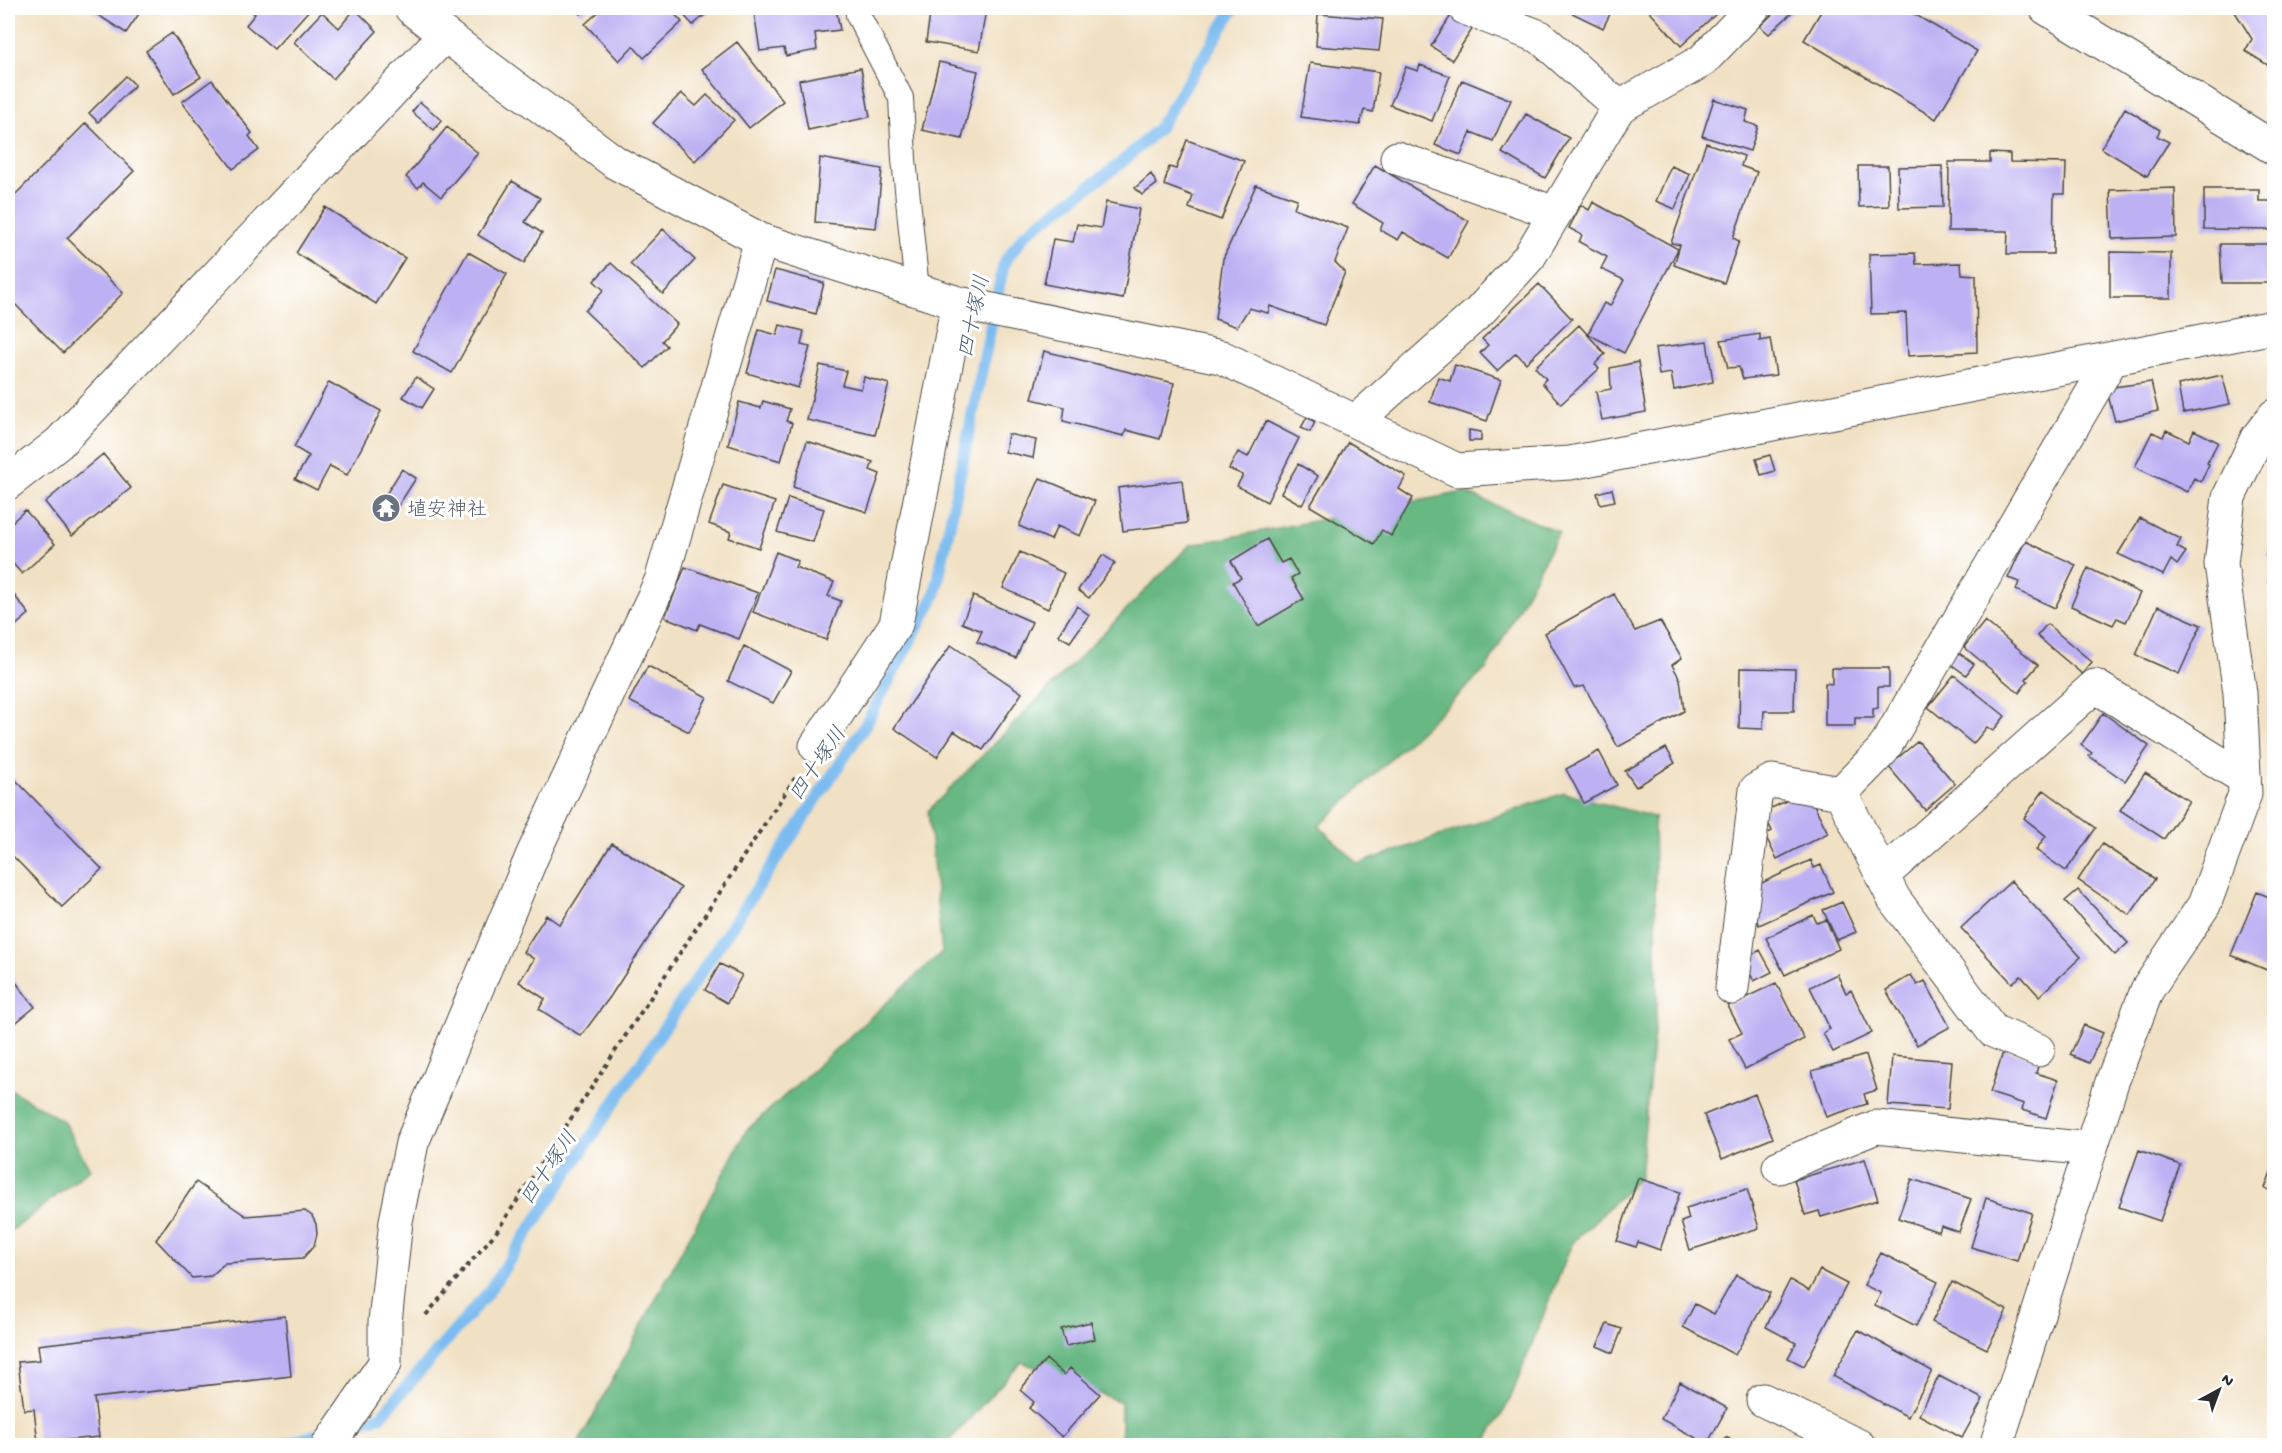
<svg xmlns="http://www.w3.org/2000/svg" width="2282" height="1453" viewBox="0 0 2282 1453" font-family="'Gochi Hand','Klee One',sans-serif">
	<rect width="100%" height="100%" fill="#fff"/>
	<filter id="ink" filterUnits="userSpaceOnUse"><feTurbulence type="fractalNoise" baseFrequency=".0167" numOctaves="2"/><feDisplacementMap in="SourceGraphic" scale="12" xChannelSelector="R" yChannelSelector="G"/><feConvolveMatrix kernelMatrix="1 2 1 2 8 2 1 2 1" color-interpolation-filters="sRGB"/></filter>
	<filter id="wash" filterUnits="userSpaceOnUse"><feTurbulence type="fractalNoise" baseFrequency=".008" numOctaves="4" result="noise"/><feDisplacementMap in="SourceGraphic" scale="24" xChannelSelector="R" yChannelSelector="G"/><feGaussianBlur stdDeviation="1.35" result="paint"/><feColorMatrix in="noise" values="0 0 0 0 0 0 0 0 0 0 0 0 0 0 0 0 0 1.4 0 .05"/><feComposite in="paint" operator="in"/></filter>
	<g filter="url(#wash)">
		<rect width="100%" height="100%" fill="#f1e1c4"/>
		<path fill="#67b883" stroke="#497257" stroke-width="1.5" d="M1464 492 1559 532 1487 668 1319 826 1358 864 1564 793 1654 817 1657 1001 1640 1177 1572 1243 1509 1402 1484 1445H1121V1402L1022 1362 945 1445 577 1446 746 1131 942 952 928 811 1190 545Z
			M8 1088 63 1121 90 1169 21 1224 8 1232Z"/>
		<g fill="none" stroke-linecap="round" stroke-linejoin="round">
			<path stroke="#7cbbf0" stroke-width="12" d="M352 1424 381 1416 487 1294 863 729 935 595 1004 263 1025 234 1120 164 1158 129 1234 8
				M279 1446 330 1431"/>
		</g>
		<g id="blocks">
			<path fill="#bdb1f3" d="M87 8H143L126 33Z
				M247 8H311L274 49 246 25 255 14Z
				M575 8H589L581 14Z
				M603 8H669L682 22 644 58 633 46 619 61 585 24Z
				M677 8H713L693 25Z
				M780 8H836L840 30 815 33 817 50 786 56 784 48 760 51 754 11Z
				M931 8H972L986 10 979 51 926 42Z
				M1495 8H1528L1520 21Z
				M1565 8H1613L1603 28 1564 9Z
				M1651 8H1712L1717 13 1681 46 1648 10Z
				M1779 8H1797L1769 34 1760 26Z
				M1823 8H1904L1977 51 1936 119 1804 40Z
				M2237 8H2274V69L2245 51 2252 39 2235 12Z
				M355 9 377 31 333 79 294 42 322 12 339 28Z
				M1454 11 1475 25 1452 60 1431 46Z
				M1318 14 1383 19 1379 51 1316 46Z
				M172 33 201 77 174 94 146 51Z
				M737 42 783 101 749 128 702 69Z
				M939 62 978 71 962 139 922 130Z
				M1310 63 1379 72 1373 112 1364 110 1360 125 1301 117Z
				M1420 65 1450 76 1432 121 1390 105 1406 67 1418 71Z
				M861 68 870 117 808 130 799 80Z
				M126 76 135 85 98 122 89 113Z
				M212 80 252 133 249 136 259 150 233 169 182 102Z
				M1462 80 1511 100 1493 141 1471 132 1461 155 1435 145Z
				M681 93 696 106 707 95 734 120 695 161 653 123Z
				M1714 99 1748 110 1745 122 1758 126 1750 151 1702 136Z
				M420 102 442 120 434 130 412 112Z
				M2125 108 2160 130 2157 136 2169 142 2147 176 2101 148Z
				M1526 114 1569 138 1545 178 1502 153Z
				M86 123 134 171 67 238 123 293 63 353 8 297V202Z
				M447 127 478 153 441 197 423 182 418 188 406 177Z
				M1187 140 1244 161 1221 220 1189 208 1193 196 1164 185 1169 167 1176 169Z
				M1706 143 1744 156 1741 166 1757 172 1733 238 1739 241 1724 283 1674 265 1680 245 1671 243Z
				M1990 153 2010 154V162L2066 163 2065 194H2054L2053 254H2007L2008 231H1948L1949 162H1990Z
				M820 158 882 169 876 228 815 222Z
				M1375 165 1469 221 1448 258 1403 232 1398 240 1380 230 1383 223 1352 204Z
				M1671 166 1690 174 1675 209 1656 201Z
				M1858 166H1888L1889 206 1859 207Z
				M1942 166 1943 207 1899 208 1898 167Z
				M1151 174 1157 184 1142 195 1135 188Z
				M512 181 540 198 525 222 542 233 524 263 478 235Z
				M1256 185 1297 199 1294 208 1348 228 1335 262 1345 272 1324 325 1270 306 1268 313 1249 308 1237 327 1215 319 1223 259Z
				M2175 188 2176 237 2112 239 2110 190Z
				M2204 189H2259V201H2274V230L2204 229Z
				M1106 202 1139 209 1123 299 1044 284 1053 239 1073 242 1077 224 1101 228Z
				M1593 202 1678 249 1624 353 1588 334 1604 303 1610 306 1624 280 1601 269 1607 257 1579 242 1582 235 1569 228 1581 205 1589 210Z
				M325 207 405 258 376 304 296 253Z
				M663 229 695 260 663 294 630 264Z
				M2220 244H2274V283H2222Z
				M468 252 507 274 452 373 413 351Z
				M2110 252 2171 253V298H2110Z
				M1915 253 1916 264 1961 263 1962 274 1976 275 1977 352 1908 356 1906 313 1871 314 1869 254Z
				M611 263 677 324 662 341 667 346 645 368 585 311 604 290 594 281Z
				M775 270 824 283 816 314 767 301Z
				M1539 284 1572 319 1526 363 1516 353 1497 371 1480 353 1488 345 1482 339Z
				M780 325 804 331 801 345 810 347 798 388 747 373 759 330 777 335Z
				M1579 325 1605 354 1595 364 1599 369 1561 404 1542 383 1546 379 1535 367Z
				M1760 334V341L1770 339 1776 375 1743 379 1739 367 1728 368 1721 340Z
				M1707 341 1713 382 1674 390 1671 373 1659 375 1655 348Z
				M1044 351 1174 383 1160 439 1126 430 1124 436 1063 421 1065 407 1032 399Z
				M1638 362 1646 412 1602 420 1596 392 1611 389 1610 368Z
				M820 365 846 371 842 385 861 389 864 377 889 384 875 435 807 420Z
				M1455 365 1501 380 1487 421 1430 402 1438 377 1450 381Z
				M2222 375 2230 404 2183 413 2178 385Z
				M416 377 434 389 422 408 403 397Z
				M329 382 381 411 347 475 330 466 317 490 295 479 309 456 294 447Z
				M2151 382 2158 411 2115 421 2106 388Z
				M763 401 790 409 786 421 792 423 781 461 728 445 739 402 761 408Z
				M1307 417 1315 422 1310 432 1301 428Z
				M1266 421 1299 438 1267 502 1237 486 1243 475 1229 469 1238 452 1248 457Z
				M1469 430 1481 432V441H1469Z
				M2166 430 2189 441 2194 430 2218 442 2207 463 2209 464 2201 482 2194 478 2187 492 2135 467 2152 432 2163 437Z
				M1008 434 1036 440 1033 458 1005 452Z
				M807 441 873 462 870 470 880 474 867 512 793 487Z
				M1348 442 1406 476 1399 489 1413 498 1391 536 1382 530 1374 544 1310 506Z
				M103 454 131 488 72 536 45 502Z
				M1770 455 1775 471 1761 475 1756 459Z
				M1298 464 1318 476 1302 505 1281 493Z
				M402 469 416 478 395 511 381 502Z
				M1040 478 1095 501 1080 536 1057 526 1051 540 1019 526Z
				M1182 480 1187 523 1123 531 1118 488Z
				M723 485 775 502 759 548 729 538 731 532 709 524Z
				M1612 489 1615 501 1600 504 1597 493Z
				M788 498 824 509 813 542 777 532Z
				M25 510 55 544 22 574 8 558V526Z
				M2140 518 2181 539 2177 547 2186 552 2177 565 2171 560 2163 575 2118 554Z
				M1267 539 1281 563 1289 559 1298 574 1291 578 1304 599 1258 626 1233 582 1241 578 1231 561Z
				M2025 541 2076 565 2055 608 2016 590 2019 582 2008 578Z
				M2274 543V562L2266 555Z
				M776 552 798 561 795 567 834 582 828 596 841 601 826 640 753 612Z
				M1020 552 1064 573 1048 609 1003 588Z
				M1103 555 1115 563 1089 598 1078 590Z
				M685 567 758 593 739 639 700 624 697 630 665 617Z
				M2088 568 2140 593 2126 622 2117 618 2113 625 2071 606Z
				M2274 575V588L2268 583Z
				M10 590 29 614 8 632V592Z
				M1614 594 1635 631 1660 621 1682 658 1672 665 1680 679 1684 711 1618 747 1584 686 1574 688 1545 633Z
				M973 596 1032 622 1016 658 977 642 982 631 962 623Z
				M1077 606 1089 615 1070 642 1058 635Z
				M2158 606 2201 625 2179 674 2136 655Z
				M1985 621 2038 665 2026 679 2028 681 2019 693 1964 647Z
				M2047 624 2092 662 2082 674 2037 636Z
				M951 645 1022 693 983 750 954 731 937 757 894 728Z
				M744 646 791 671 773 703 728 681Z
				M1955 650 1974 664 1966 675 1948 662Z
				M648 666 707 697 689 732 629 701Z
				M1740 668 1795 669 1794 711H1764L1763 729 1739 728Z
				M1832 668H1889V687H1878V708L1873 709V718H1855V726H1825V683L1832 684Z
				M1954 675 2005 716 1993 731 1987 727 1973 744 1928 707Z
				M2103 713 2149 746 2125 781 2089 756 2092 753 2081 745Z
				M1918 741 1955 784 1925 810 1888 766Z
				M1666 748 1675 763 1636 787 1625 771Z
				M1599 751 1617 785 1584 803 1566 769Z
				M8 772 102 869 62 907 8 851Z
				M2145 773 2189 801 2164 839 2120 810Z
				M2044 790 2096 828 2066 871 2036 850 2046 836 2024 818Z
				M1807 791 1828 833 1777 859 1765 835 1772 831 1763 812Z
				M612 843 681 888 610 997 581 1036 539 1009 545 999 519 982 534 959 523 952 546 915 560 925Z
				M2102 844 2155 879 2130 915 2078 880Z
				M1811 860 1814 868 1821 865 1833 892 1759 925 1750 906 1751 888Z
				M2011 881 2081 957 2039 996 2021 976 2012 983 1961 928Z
				M2078 890 2128 943 2115 955 2065 901Z
				M2257 892 2274 899V973L2231 955Z
				M1842 902 1856 932 1837 940 1823 910Z
				M1813 915 1817 923 1826 920 1839 949 1785 975 1766 938Z
				M1760 950 1772 972 1754 981 1743 960Z
				M720 964 742 975 727 1003 705 990Z
				M8 972 35 1007 8 1029Z
				M1837 974 1846 993 1851 990 1872 1033 1833 1052 1823 1033 1830 1029 1810 987Z
				M1911 975 1917 985 1925 981 1950 1027 1917 1045 1886 990Z
				M1776 983 1804 1039 1745 1069 1729 1039 1742 1033 1728 1006Z
				M2084 1025 2103 1033 2089 1063 2070 1055Z
				M2004 1049 2040 1060 2036 1073 2058 1080 2046 1118 2022 1110 2024 1104 1990 1093Z
				M1866 1055 1877 1090 1864 1094 1867 1104 1826 1117 1812 1071Z
				M1892 1056 1952 1061 1948 1109 1888 1105Z
				M1755 1094 1773 1138 1722 1159 1704 1115Z
				M2139 1150 2180 1165 2160 1221 2119 1207Z
				M1865 1159 1878 1200 1821 1217 1819 1211 1805 1215 1794 1180Z
				M2274 1164V1192L2265 1188Z
				M1638 1178 1680 1192 1660 1250 1638 1242 1636 1247 1617 1241Z
				M1912 1179 1971 1199 1959 1232 1941 1226 1939 1232 1898 1218Z
				M196 1182 246 1216 305 1211 312 1216 316 1224 317 1234 314 1246 303 1258 225 1263 211 1276 192 1278 156 1240Z
				M1747 1189 1759 1228 1690 1250 1681 1222 1689 1219 1686 1208Z
				M1986 1198 2032 1213 2017 1261 1971 1247Z
				M1881 1253 1938 1282 1916 1326 1875 1305 1881 1293 1864 1285Z
				M1820 1270 1847 1284 1804 1366 1788 1358 1796 1343 1766 1327 1790 1280 1809 1291Z
				M1736 1275 1770 1293 1735 1355 1683 1327 1695 1304 1714 1314Z
				M1952 1282 2007 1310 1987 1349 1932 1322Z
				M285 1316 291 1376 94 1398 99 1437 38 1443 34 1409 24 1410 18 1362 40 1360 38 1345Z
				M1091 1322 1095 1339 1066 1346 1061 1329Z
				M1607 1324 1622 1329 1613 1353 1597 1346Z
				M1858 1330 1932 1371 1908 1417 1833 1376Z
				M1046 1359 1064 1375 1070 1368 1100 1394 1062 1437 1029 1408 1034 1402 1020 1390Z
				M1939 1376 1983 1399 1962 1438 1919 1415Z
				M1680 1382 1727 1408 1707 1444 1661 1419Z
				M1726 1437 1740 1446H1722Z"/>
		</g>
	</g>
	<g filter="url(#ink)">
		<use href="#blocks" fill-opacity="0" stroke="#494642" stroke-width="1.5"/>
		<g fill="none" stroke-linecap="round" stroke-linejoin="round">
			<g stroke="#494642" stroke-width="26">
				<path id="service" d="M857 8 858 15 901 98 904 159 917 290"/>
			</g>
			<g stroke="#494642" stroke-width="35">
				<path id="minor" d="M411 8 445 35 616 163 761 240 958 303 1221 357 1457 470 1570 463 2274 327
					M1465 8 1540 37 1619 107
					M1397 158 1555 213
					M1356 421 1479 312 1529 257 1619 107 1702 61 1753 8
					M816 746 896 624 958 303
					M1882 876 2095 686 2244 778
					M1732 988 1756 790 1772 781 1841 793
					M2038 1050 1993 1031 1894 899 1841 793 1883 750 2112 359
					M1779 1167 1876 1127 2090 1149
					M1763 1400 1859 1446
					M328 1446 385 1363V1322L396 1221 412 1143 533 854 661 581 761 240"/>
			</g>
			<g stroke="#494642" stroke-width="35">
				<path id="tertiary" d="M2046 8 2274 148
					M8 483 59 443 445 35
					M1996 1446 2112 1082 2147 990 2204 905 2245 794 2240 693 2221 564 2229 497 2257 438 2274 416"/>
			</g>
			<path stroke="#494642" stroke-width="4" stroke-dasharray="4.5 4.5" stroke-linecap="butt" d="M426 1315 497 1231 795 778"/>
			<use href="#service" stroke="#fff" stroke-width="24"/>
			<use href="#minor" stroke="#fff" stroke-width="33"/>
			<use href="#tertiary" stroke="#fff" stroke-width="33"/>
		</g>
	</g>
	<defs>
		<g id="temple-disc" transform="scale(1.5)"><circle r="9.5" fill="#6b7280" stroke="#fff"/><path d="M0-6L5-2H3V0L6.5 2.5H4V6H1.5V3h-3V6H-4V2.5H-6.5L-3 0V-2H-5Z" fill="#fff"/></g>
	</defs>
	<g fill-rule="evenodd">
		<use href="#temple-disc" x="386" y="508"/>
	</g>
	<g text-anchor="middle" stroke-width="6" stroke-linejoin="round" paint-order="stroke">
		<g font-size="20" fill="#5b616d" stroke="#fff" text-anchor="start">
			<text x="407" y="515">埴安神社</text>
		</g>
		<g font-size="21" font-style="italic" fill="#475d70" stroke="#fff">
			<text transform="translate(973 316) rotate(-78)" y="7">四十塚川</text>
			<text transform="translate(817 763) rotate(-56)" y="7">四十塚川</text>
			<text transform="translate(548 1167) rotate(-56)" y="7">四十塚川</text>
		</g>
	</g>
	<rect width="2282" height="1453" fill="none" stroke="#fff" stroke-width="30"/>
	<g transform="translate(2219 1390) rotate(41)" stroke="#ffffff" stroke-width="4.5" paint-order="stroke">
	<path d="M0-4.5L10 22L0 15L-10 22Z" fill="#2b2b2b"/>
	<text y="-9" font-size="16" font-weight="bold" text-anchor="middle" fill="#2b2b2b">N</text>
	</g>
</svg>
